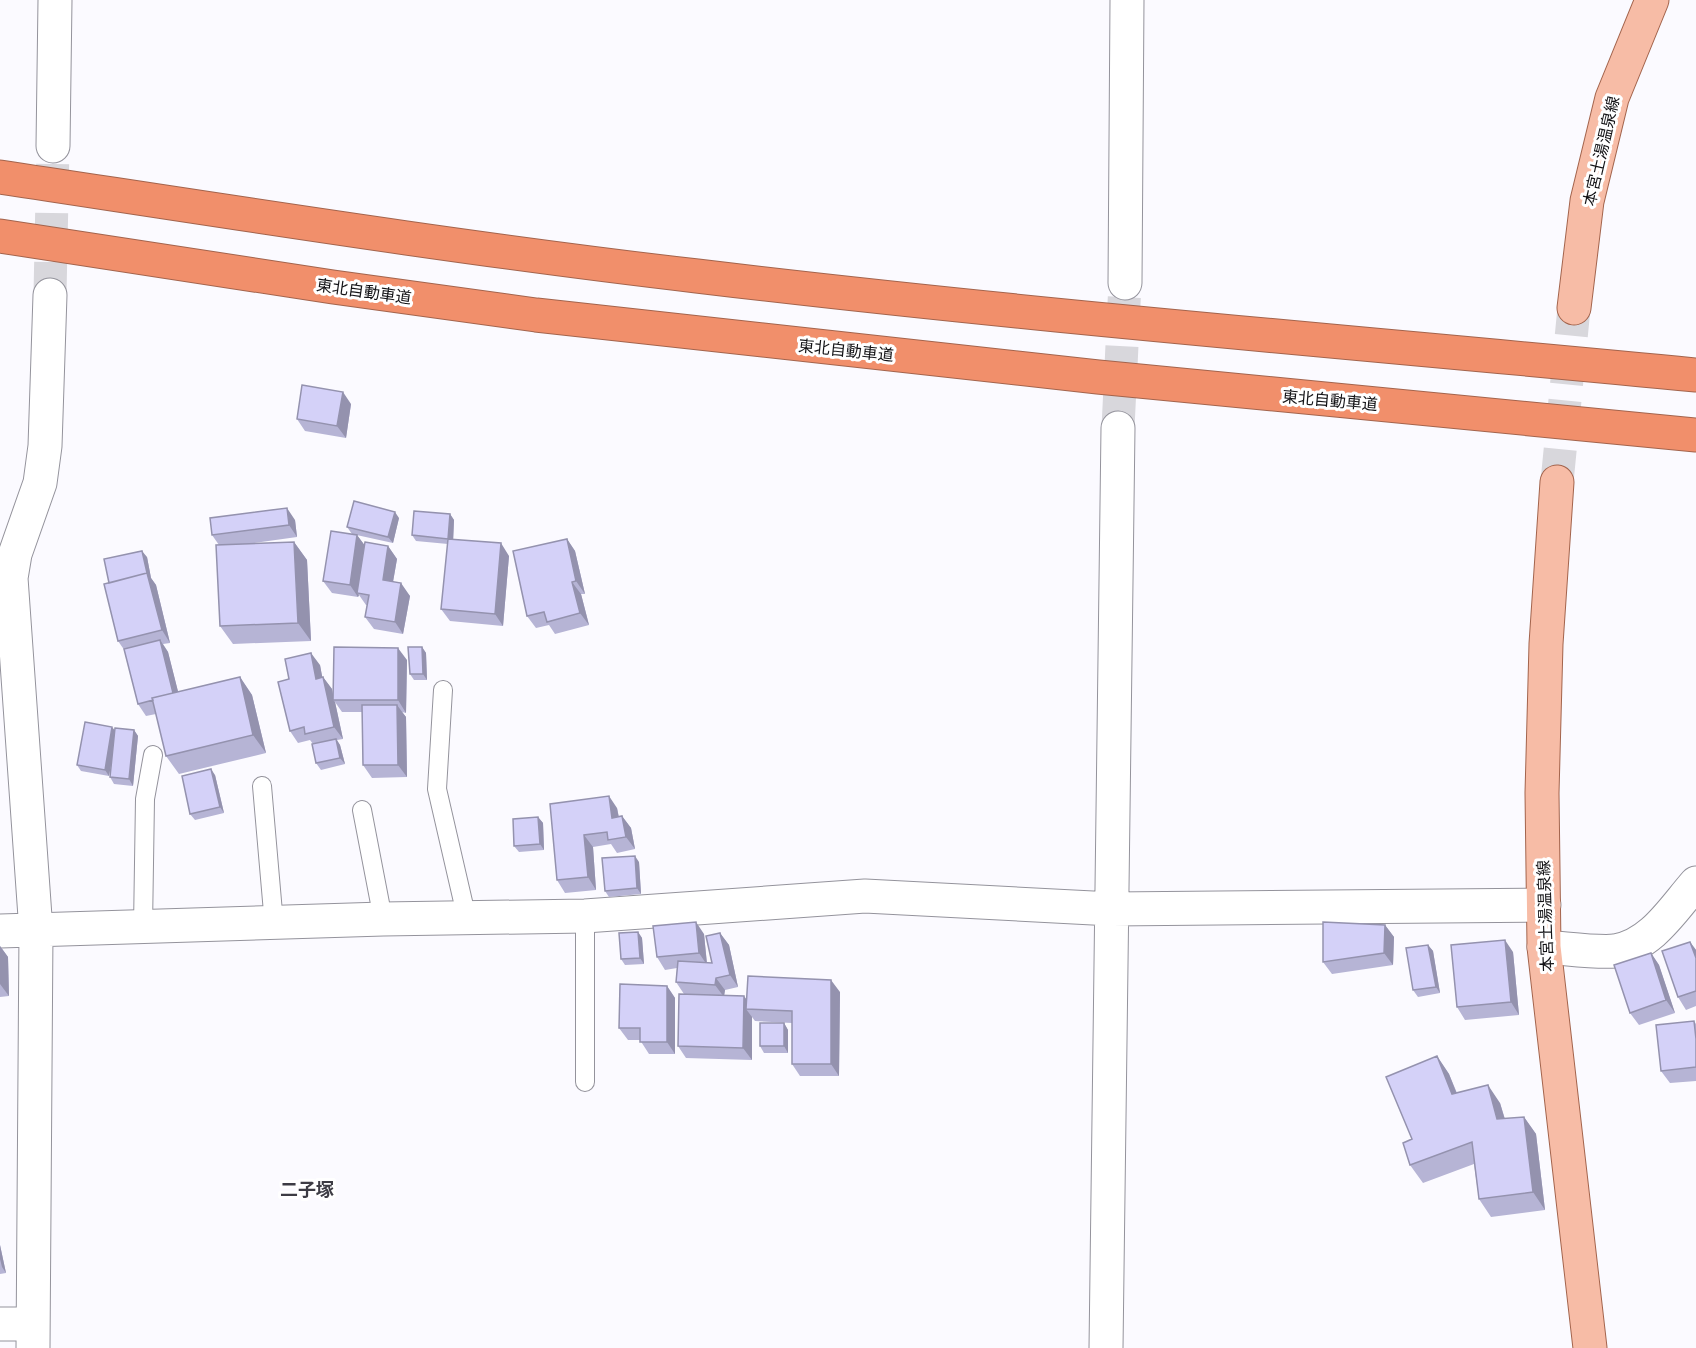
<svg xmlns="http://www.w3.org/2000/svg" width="1696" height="1348" viewBox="0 0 1696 1348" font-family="'Nunito Sans','Noto Sans JP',sans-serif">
	<rect width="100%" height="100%" fill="#fbfaff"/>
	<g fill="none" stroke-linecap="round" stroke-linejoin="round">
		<path stroke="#d8d7dc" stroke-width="33" stroke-dasharray="33 16" stroke-linecap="butt" d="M50 295 53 146
			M1118 428 1125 283"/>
		<path stroke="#d8d7dc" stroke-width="33" stroke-dasharray="33 16" stroke-linecap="butt" d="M1557 482 1574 308"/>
		<g stroke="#94939c" stroke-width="20">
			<path id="service" d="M443 690 437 789 467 919
				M262 786 274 924
				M362 810 383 919
				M143 927 145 799 153 755
				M585 1082V916"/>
		</g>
		<g stroke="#94939c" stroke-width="35">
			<path id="minor" d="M53 146 55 0
				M1125 283 1127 0
				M0 931 383 919 585 916 865 896 1112 909 1544 905
				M1544 947C1563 948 1597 953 1615 951 1652 945 1673 909 1696 883
				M0 1324H33
				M33 1348 36 931 11 578 15 554 40 483 45 446 50 295
				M1106 1348 1118 428"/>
		</g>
		<g stroke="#a3644d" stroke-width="35">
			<path id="primary" d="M1574 308 1587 201 1612 98 1652 0
				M1557 482 1546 644 1542 793 1544 947 1590 1348"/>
		</g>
		<g stroke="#a3644d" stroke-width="35">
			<path id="motorway" d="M0 177C232 212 464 249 697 276 1029 316 1363 343 1696 375
				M0 236 333 287 536 315 1098 377 1696 435"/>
		</g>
		<use href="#service" stroke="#fff" stroke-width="18"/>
		<use href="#minor" stroke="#fff" stroke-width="33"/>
		<use href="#primary" stroke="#f7bca6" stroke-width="33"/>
		<use href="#motorway" stroke="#f18f6b" stroke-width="33"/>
	</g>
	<path fill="#b6b4d5" d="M351 404 346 438 305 431 297 419Z
		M450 514 454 520 453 539 509 556 503 626 450 621 441 609 448 544 416 541 412 535Z
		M399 518 393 543 352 534 347 527Z
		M295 520 297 537 247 544 294 542 307 560 311 641 233 644 220 626 219 545 212 535Z
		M357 535 365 546H388L397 559 393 582 410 596 403 634 374 629 365 617 367 605H366L359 595 358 597 332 593 323 581Z
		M567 539 575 551 585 594H581L589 625 555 634 549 625 536 628 527 616Z
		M147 557 151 578 156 585 170 643 163 644 168 652 178 692 240 677 252 695 266 753 179 774 166 756 156 714 146 716 138 704 125 651 118 641 109 583Z
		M422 647 426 653 427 680H414L410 674Z
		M407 660 406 713 402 712 406 717 407 777 372 778 363 765 362 712H342L335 702 343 739 337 740 340 745 345 764 321 770 316 763 313 744 310 740 298 743 290 731 289 679 320 665 322 677H323L332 689 333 695Z
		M115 730H134L138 736 133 786 114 784 110 777 111 764 109 776 81 771 77 765Z
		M215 775 224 813 195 820 190 814Z
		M550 804 617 808 619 817 622 816 631 828 635 849 617 853 611 844 593 847 596 890 565 893 557 880Z
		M538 817 543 823 544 850 519 852 514 846Z
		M639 862 641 894 609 897 605 891Z
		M1385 925 1394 937 1393 965 1332 974 1323 962Z
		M638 932 642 938 644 964 625 965 621 959Z
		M720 933 729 945 738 987 725 990 724 995 747 1000 840 992 839 1076H800L792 1064V1023L755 1021 752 1017V1060L686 1058 678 1046 684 994 676 982 677 968 665 970 657 957 704 934 707 963H712Z
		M1690 942 1696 950V1006L1686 1010 1678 997Z
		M1428 945 1433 951 1440 993 1418 997 1413 990Z
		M0 946 8 957 9 996 0 997Z
		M1513 952 1519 1015 1465 1020 1457 1007Z
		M1651 953 1659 965 1675 1013 1639 1025 1630 1013Z
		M667 986 675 998V1054H649L640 1040H628L619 1028Z
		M1694 1021 1696 1024V1081L1670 1083 1661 1071Z
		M784 1023 788 1030V1053H764L760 1046Z
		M1437 1056 1449 1074 1457 1093 1500 1103 1505 1119 1524 1117 1536 1134 1545 1210 1491 1217 1479 1199 1474 1164 1423 1183 1410 1165 1412 1139Z
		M0 1245 6 1273 0 1274Z"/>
	<path fill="#9492ae" d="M343 392 351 404 346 438 337 426Z
		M287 508 295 520 297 537 289 525Z
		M395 512 399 518 393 543 388 537Z
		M450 514 454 520 453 545 448 539Z
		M357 535 366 547 357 593 359 595 358 597 350 585Z
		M567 539 575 551 585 594 576 581Z
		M294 542 307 560 311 641 298 623Z
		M501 543 509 556 503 626 495 614Z
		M388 546 397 559 391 593 383 580Z
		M142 551 147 557 151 578 156 585 170 643 162 630 148 577Z
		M572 582 581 594 589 625 580 613Z
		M401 583 410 596 403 634 395 622Z
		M160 640 168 652 182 707 174 695Z
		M422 647 426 653 427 680 423 674Z
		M398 648 407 660 406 713 398 700Z
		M311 653 320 665 325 691 316 679Z
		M240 677 252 695 266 753 253 735Z
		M323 677 332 689 334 700H333L335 702 343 739 334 727Z
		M397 705 406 717 407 777 398 765Z
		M112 727 117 733 109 776 105 770Z
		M134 730 138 736 133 786 129 779Z
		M336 739 340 745 345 764 340 758Z
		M211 769 215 775 224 813 220 807Z
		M609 796 617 808 621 830 612 818Z
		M622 816 631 828 635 849 626 837Z
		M538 817 543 823 544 850 540 844Z
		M584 835 593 847 596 890 588 877Z
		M635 856 639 862 641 894 637 888Z
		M696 922 704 934 707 965 699 953Z
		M1385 925 1394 937 1393 965 1384 953Z
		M638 932 642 938 644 964 640 958Z
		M720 933 729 945 738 987 730 975Z
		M1505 940 1513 952 1519 1015 1511 1002Z
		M1690 942 1696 950V958Z
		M1428 945 1433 951 1440 993 1436 987Z
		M0 946 8 957 9 996 0 984Z
		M1651 953 1659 965 1675 1013 1666 1000Z
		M716 978 725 990 724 997 715 985Z
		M831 980 840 992 839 1076 831 1064Z
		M667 986 675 998V1054L667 1042Z
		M744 996 753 1008 746 1009 752 1017V1060L743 1048Z
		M784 1023 788 1030V1053L784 1046Z
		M1437 1056 1449 1074 1464 1112 1452 1094Z
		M1488 1085 1500 1103 1510 1137 1497 1119Z
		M1524 1117 1536 1134 1545 1210 1533 1192Z
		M0 1245 6 1273 2 1267 0 1259Z"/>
	<path fill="#d4d1f8" stroke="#9492ae" stroke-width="1.5" d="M302 385 343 392 337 426 297 419Z
		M354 501 395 512 388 537 347 527Z
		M287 508 289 525 212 535 210 518Z
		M414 511 450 514 448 539 412 535Z
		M331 531 357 535 350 585 323 581Z
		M448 539 501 543 495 614 441 609Z
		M567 539 576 581 572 582 580 613 547 622 544 612 527 616 513 551Z
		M294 542 298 623 220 626 216 545Z
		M365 542 388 546 383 580 401 583 395 622 365 617 369 595 357 593Z
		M142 551 147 573 109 583 104 559Z
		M147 573 162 630 118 641 104 584Z
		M160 640 173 693 152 698 153 700 138 704 124 649Z
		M334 647 398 648V700H333Z
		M408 647H422L423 674H410Z
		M311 653 316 679 323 677 334 727 305 734 304 727 290 731 278 682 289 679 285 659Z
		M240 677 253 735 166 756 152 698Z
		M362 705H397L398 765H363Z
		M85 722 112 727 105 770 77 765Z
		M115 728 134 730 129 779 110 777Z
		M336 739 340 758 316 763 312 744Z
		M211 769 220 807 190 814 182 776Z
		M609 796 612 818 622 816 626 837 608 840 607 832 584 835 588 877 557 880 550 804Z
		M538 817 540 844 514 846 513 819Z
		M635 856 637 888 605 891 602 858Z
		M696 922 699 953 657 957 653 926Z
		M1323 922 1385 925 1384 953 1323 962Z
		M638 932 640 958 621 959 619 933Z
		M720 933 730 975 716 978 715 985 676 982 678 961 712 963 706 936Z
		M1505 940 1511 1002 1457 1007 1451 945Z
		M1690 942 1696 958V991L1678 997 1662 951Z
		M1428 945 1436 987 1413 990 1406 948Z
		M1651 953 1666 1000 1630 1013 1614 965Z
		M748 976 831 980V1064H792V1011L746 1009Z
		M620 984 667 986V1042H640V1028H619Z
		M679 994 744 996 743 1048 678 1046Z
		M1694 1021 1696 1039V1067L1661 1071 1656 1025Z
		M760 1023H784V1046H760Z
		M1437 1056 1452 1094 1488 1085 1497 1119 1524 1117 1533 1192 1479 1199 1472 1142 1410 1165 1403 1143 1412 1139 1386 1077Z"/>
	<g text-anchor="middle" stroke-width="6" stroke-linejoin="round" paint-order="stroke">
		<g font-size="16" fill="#131316" stroke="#fff">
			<text transform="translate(1601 151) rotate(-77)" y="6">本宮土湯温泉線</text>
			<text transform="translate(364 291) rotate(8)" y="6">東北自動車道</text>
			<text transform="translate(846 350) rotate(6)" y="6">東北自動車道</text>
			<text transform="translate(1330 400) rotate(5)" y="6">東北自動車道</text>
			<text transform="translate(1545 916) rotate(-92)" y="6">本宮土湯温泉線</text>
		</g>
		<g font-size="18" font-weight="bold" fill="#3d3c44" stroke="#fff">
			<text x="307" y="1196">二子塚</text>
		</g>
	</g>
</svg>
